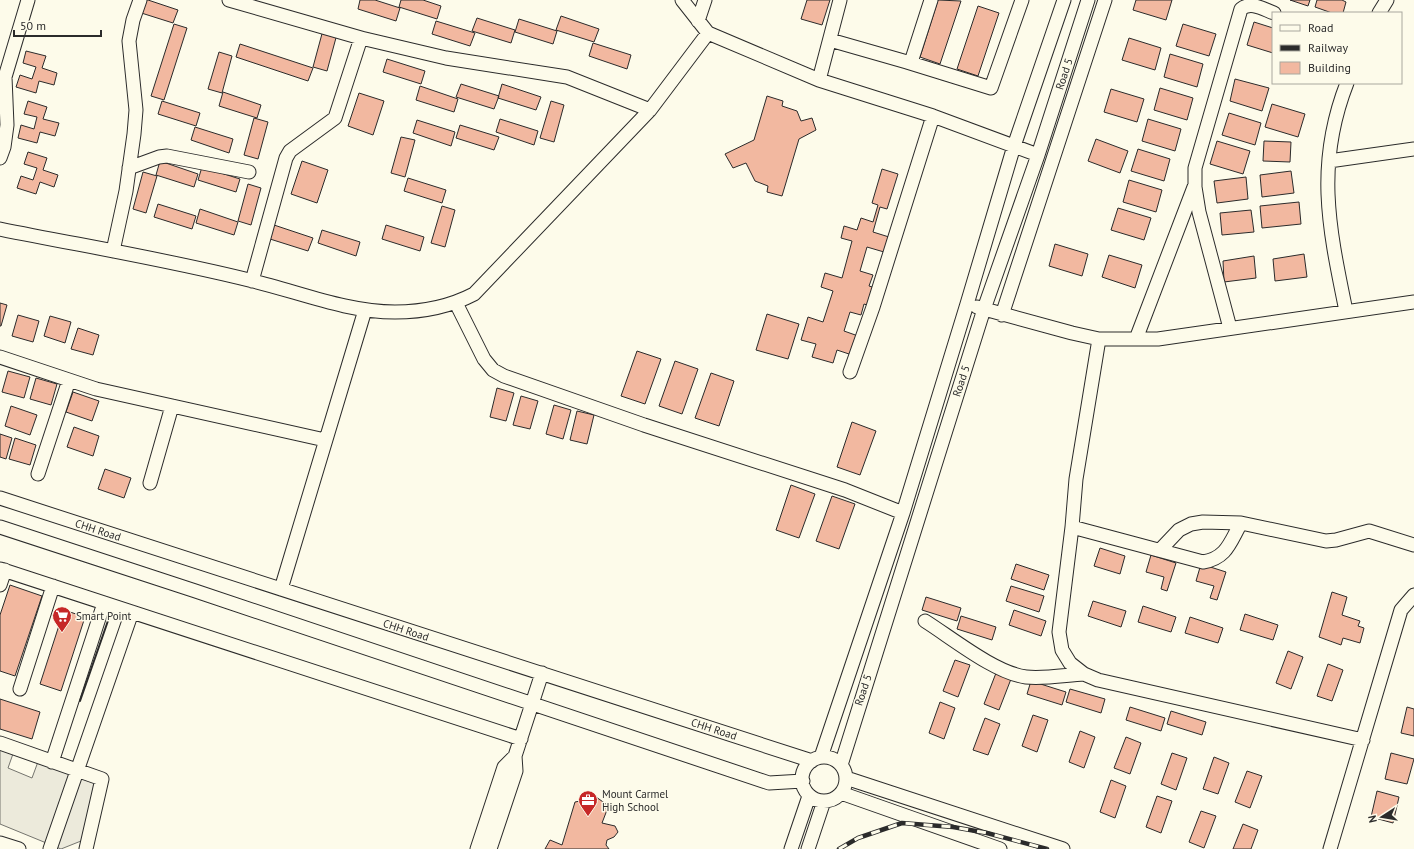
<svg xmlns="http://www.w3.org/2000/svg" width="1414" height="849" viewBox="0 0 1414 849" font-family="'PT Sans',sans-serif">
	<rect width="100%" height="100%" fill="#fdfbea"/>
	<path fill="#eceadb" stroke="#74746e" d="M0 746 14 751 8 768 32 778 39 759 98 781 86 839 61 849 0 824Z"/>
	<path fill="#f2b8a0" stroke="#2b2b2b" d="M139 0H148L178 10 173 23 135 11Z
		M360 0H375L400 8 396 21 358 9Z
		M401 0H423L441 6 437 19 399 7Z
		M807 0H830L822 25 801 19Z
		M938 0 961 1 940 64 920 57Z
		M1136 0H1172L1166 20 1133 10Z
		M1290 0H1310L1308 6Z
		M1317 0H1342L1346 2 1343 13H1332L1315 7Z
		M978 6 999 13 978 76 957 69Z
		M561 16 599 29 594 42 556 30Z
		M477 18 515 30 511 43 472 31Z
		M519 19 557 31 553 44 515 32Z
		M436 21 475 33 470 46 432 34Z
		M1254 22 1273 28V53L1247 45Z
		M174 24 187 28 164 100 151 96Z
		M1183 24 1216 34 1209 56 1176 46Z
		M323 30 337 34 327 71 313 67Z
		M1129 38 1161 48 1155 70 1122 60Z
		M593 43 631 55 627 69 589 56Z
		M240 44 313 68 308 81 236 57Z
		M26 51 46 56 42 68 57 73 54 85 39 81 36 93 16 87 20 75 32 79 36 67 23 63Z
		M219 52 232 56 222 93 208 89Z
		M1170 54 1203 64 1197 87 1164 77Z
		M387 59 425 71 421 84 383 72Z
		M1235 79 1269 88 1262 111 1230 101Z
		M461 84 499 96 494 109 456 97Z
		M502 84 541 97 536 110 498 98Z
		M420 86 458 99 454 112 416 100Z
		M1160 88 1193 98 1187 120 1154 110Z
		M1111 89 1144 99 1137 122 1104 112Z
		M223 92 261 105 257 118 219 106Z
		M359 93 384 101 373 135 348 126Z
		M767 96 783 101 782 106 797 111 801 121 812 118 816 130 799 139 782 196 767 192 768 186 755 181 746 163 733 168 725 154 754 140Z
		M28 101 47 107 43 119 59 123 55 136 40 132 37 143 18 138 21 125 34 129 37 117 24 114Z
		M162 101 200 113 196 126 158 114Z
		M551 101 564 105 554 142 540 138Z
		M1272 104 1305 114 1298 137 1265 127Z
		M1229 113 1261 123 1255 145 1222 135Z
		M254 118 268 122 258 159 244 155Z
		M500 119 538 131 534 145 496 132Z
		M1148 119 1181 129 1175 151 1142 141Z
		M417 120 455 132 451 146 413 133Z
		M460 125 499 137 494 150 456 138Z
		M195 127 233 139 229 153 191 140Z
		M401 137 415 140 405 177 391 173Z
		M1096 139 1128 151 1120 173 1088 161Z
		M1217 141 1250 151 1243 174 1210 164Z
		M1264 141 1291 142 1290 162 1263 161Z
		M1138 149 1170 159 1164 181 1131 171Z
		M28 152 47 158 43 170 58 175 54 187 40 182 36 194 17 188 21 176 33 180 37 168 24 164Z
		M160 161 198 174 194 187 156 175Z
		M302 161 328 170 317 203 291 194Z
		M202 167 240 179 236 192 198 180Z
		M882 169 898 174 887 209 880 207 873 232 889 237 884 252 867 247 860 271 873 275 869 286 879 289 873 307 864 304 861 315 850 312 844 331 861 337 855 356 837 350 833 363 812 357 816 344 801 340 808 317 823 322 833 291 821 287 825 273 842 278 852 241 841 238 844 226 857 230 861 218 873 222 878 205 872 203Z
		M1291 171 1294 193 1262 197 1260 175Z
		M143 172 157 176 146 213 133 209Z
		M1246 177 1248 199 1217 203 1214 181Z
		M408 178 446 190 442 203 404 191Z
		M1129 180 1162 190 1156 212 1123 202Z
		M248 184 261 188 251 225 238 221Z
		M1299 202 1301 224 1262 228 1260 206Z
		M158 204 196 216 192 229 154 217Z
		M442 206 455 210 445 247 431 243Z
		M1118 208 1151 218 1144 240 1111 230Z
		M200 209 238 222 234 235 196 223Z
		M1251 210 1254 232 1222 235 1220 213Z
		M274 225 313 238 308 251 270 239Z
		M386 225 424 237 420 251 382 239Z
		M322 230 360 242 356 256 318 243Z
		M1055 244 1088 254 1082 276 1049 266Z
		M1304 254 1307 277 1275 281 1273 259Z
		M1109 255 1142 265 1135 288 1102 277Z
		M1254 256 1256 278 1224 282 1223 261Z
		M0 303 7 305 1 326H0Z
		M767 314 799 324 788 359 756 350Z
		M18 315 39 321 33 342 12 336Z
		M50 316 71 322 65 343 44 336Z
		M78 328 99 335 93 355 71 349Z
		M637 351 661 359 645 404 621 396Z
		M675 361 698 369 682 414 659 406Z
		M8 371 30 377 24 398 2 392Z
		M711 373 734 381 719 426 695 418Z
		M36 378 57 384 51 405 30 399Z
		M497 388 514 393 506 421 490 417Z
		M73 392 99 401 92 421 66 412Z
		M521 396 538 401 530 429 513 425Z
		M554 405 571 410 563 439 546 434Z
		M11 406 37 415 30 435 5 426Z
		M577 411 594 415 587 444 570 440Z
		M852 422 876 431 860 475 837 467Z
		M74 427 99 436 93 456 67 447Z
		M0 434 12 438 6 459 0 457Z
		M15 438 36 445 30 465 9 459Z
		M105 469 131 478 124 498 98 489Z
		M791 485 815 494 799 538 776 530Z
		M832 496 855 504 839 549 816 541Z
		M1100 548 1125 556 1120 574 1094 566Z
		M1151 555 1176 563 1167 591 1161 589 1164 577 1146 572Z
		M1016 564 1049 575 1044 590 1011 579Z
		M1201 564 1226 572 1217 600 1210 598 1214 586 1196 581Z
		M10 585 42 596 15 676 0 671V615Z
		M1011 586 1044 596 1039 612 1006 601Z
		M1332 592 1347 597 1342 615 1360 621 1358 626 1364 628 1360 643 1343 638 1341 645 1319 637Z
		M926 597 961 608 957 621 922 610Z
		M1093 601 1126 611 1121 627 1088 616Z
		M1143 606 1176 617 1171 632 1138 622Z
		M64 610 85 617 61 691 40 684Z
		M1014 610 1046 621 1041 636 1009 625Z
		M1245 614 1278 625 1273 640 1240 630Z
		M961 616 996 627 992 640 957 629Z
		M1190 617 1223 628 1218 643 1185 633Z
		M1288 651 1303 657 1291 689 1276 683Z
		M955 660 970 665 958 697 943 691Z
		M1328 664 1343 670 1332 701 1317 696Z
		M996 673 1011 679 999 710 984 704Z
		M1031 681 1066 692 1062 705 1027 694Z
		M1070 689 1105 699 1101 713 1066 702Z
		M0 699 40 712 32 739 0 729Z
		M940 702 955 708 944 739 929 733Z
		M1130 707 1165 718 1161 731 1126 720Z
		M1407 707 1414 709V736L1401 733Z
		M1171 711 1206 722 1202 735 1167 724Z
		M1033 715 1048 720 1037 752 1022 746Z
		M985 718 1000 724 988 755 973 750Z
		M1080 731 1095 737 1084 768 1069 762Z
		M1126 737 1141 743 1130 774 1114 768Z
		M1172 753 1187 758 1176 790 1161 784Z
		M1391 753 1414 759 1407 784 1385 779Z
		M1214 757 1229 763 1218 794 1203 789Z
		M1247 771 1262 776 1250 808 1235 802Z
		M1111 780 1126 786 1115 818 1100 812Z
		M1377 791 1399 797 1393 823 1371 817Z
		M589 792 606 804 605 808 607 810 602 823 615 826 618 832 614 837 607 840 606 845 609 849H545L550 840 562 845 575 802 580 801 582 795Z
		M1157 796 1172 801 1161 833 1146 827Z
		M1201 811 1216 816 1204 848 1189 842Z
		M1243 824 1258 830 1251 849H1233Z"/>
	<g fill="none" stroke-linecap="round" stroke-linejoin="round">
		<g stroke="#2b2b2b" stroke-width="15">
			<path id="minor" d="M229 0 361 38 446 58 567 77 650 110
				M682 0 708 33 819 80 933 116 1038 155
				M1379 13 1387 0
				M698 21 705 0
				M830 40 907 62 912 59 931 0
				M907 62 991 88 1022 0
				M819 80 840 0
				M0 158 4 147 7 125 5 77 28 0
				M1329 161 1414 149
				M129 168 159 157 167 156 249 172
				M0 229C84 246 170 260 253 281 299 292 347 312 395 312 422 312 449 307 474 294L650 110 708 33
				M113 251 126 191 134 134 136 110 129 41 133 20 140 0
				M252 281 286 158 290 151 335 118 361 38
				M456 303 484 359 493 370 504 376 644 425 845 490 903 513
				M977 307 1072 333 1099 339H1158L1414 302
				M1346 311C1329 228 1315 165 1347 83
				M1002 315 1105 0
				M1230 328 1199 212 1195 187V168L1241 9C1251 1 1263 9 1274 13
				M1099 339 1076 479 1072 527 1059 632 1062 650 1070 663 1084 674 1098 680 1363 740
				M1136 339 1194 187
				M0 357 96 389 325 440
				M850 372 873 307 933 116
				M38 474 69 380
				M150 483 172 406
				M0 498 812 761
				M0 527C257 610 512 698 769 783L803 781
				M1072 527 1203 562C1227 558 1230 542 1241 523
				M1160 550 1179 530 1191 524 1203 522 1241 523 1326 541 1336 540 1369 531 1414 545
				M0 569 521 739
				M0 585 5 570
				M281 589 365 310
				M925 621C952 638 995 673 1026 677 1044 679 1066 675 1084 674
				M20 689 53 586
				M0 743 102 779 86 849
				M821 757 903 513 967 304 1014 146 1064 0
				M802 779a22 22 0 1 1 44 0a22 22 0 1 1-44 0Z
				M52 762 104 603
				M841 765 984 309 1038 155 1088 0
				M846 778 1063 849
				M841 793 1000 849
				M0 843 19 849
				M50 849 132 612
				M477 849 504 767 515 756
				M490 849 516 771 515 756 542 673
				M791 849 809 796
				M808 849 824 801
				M1330 849 1401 610 1414 595"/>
		</g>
		<use href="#minor" stroke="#fdfbea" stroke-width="13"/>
		<g stroke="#2b2b2b" stroke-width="4.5">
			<path id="rail" d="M839 849 858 838 902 823 953 827 987 833 1047 849"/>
		</g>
		<use href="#rail" stroke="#fdfbea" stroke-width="3" stroke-dasharray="9" stroke-linecap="butt"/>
		<path stroke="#2b2b2b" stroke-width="2" d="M80 701 110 615"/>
	</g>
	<defs>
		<g id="supermarket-pin" transform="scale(1)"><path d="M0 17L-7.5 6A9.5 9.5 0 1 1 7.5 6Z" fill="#c62828" stroke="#fdfbea"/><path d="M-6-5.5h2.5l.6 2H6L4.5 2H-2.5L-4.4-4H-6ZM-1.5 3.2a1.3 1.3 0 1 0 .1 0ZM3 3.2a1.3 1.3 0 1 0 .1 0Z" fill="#fff"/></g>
		<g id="office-pin" transform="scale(1)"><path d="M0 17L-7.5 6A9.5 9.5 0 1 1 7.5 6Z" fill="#c62828" stroke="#fdfbea"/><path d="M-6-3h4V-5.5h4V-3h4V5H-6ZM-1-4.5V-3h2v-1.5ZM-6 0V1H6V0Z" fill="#fff"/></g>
	</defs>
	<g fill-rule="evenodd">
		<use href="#supermarket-pin" x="62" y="616"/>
		<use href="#office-pin" x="588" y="800"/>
	</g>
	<g text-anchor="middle" stroke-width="3" stroke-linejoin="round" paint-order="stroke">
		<g font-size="11" fill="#2b2b2b" stroke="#fdfbea">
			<text transform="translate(1064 74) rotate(-72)" y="4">Road 5</text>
			<text transform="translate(961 381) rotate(-72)" y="4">Road 5</text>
			<text transform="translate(98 530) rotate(18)" y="4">CHH Road</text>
			<text transform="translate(406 630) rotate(18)" y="4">CHH Road</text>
			<text transform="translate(863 690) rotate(-72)" y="4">Road 5</text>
			<text transform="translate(714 729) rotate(18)" y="4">CHH Road</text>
		</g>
		<g font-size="11" fill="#2b2b2b" stroke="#fdfbea" text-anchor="start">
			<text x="76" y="620">Smart Point</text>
			<text x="602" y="798">Mount Carmel<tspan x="602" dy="13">High School</tspan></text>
		</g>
	</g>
	<rect x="1272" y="12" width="130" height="72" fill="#fdfbea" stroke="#a9a89e"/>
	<rect x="1280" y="25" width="20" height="6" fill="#fdfbea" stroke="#a9a89e"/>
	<text x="1308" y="32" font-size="12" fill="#2b2b2b">Road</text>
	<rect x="1280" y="45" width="20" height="6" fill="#2b2b2b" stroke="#a9a89e"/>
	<text x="1308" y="52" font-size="12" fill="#2b2b2b">Railway</text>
	<rect x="1280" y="62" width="20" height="12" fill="#f2b8a0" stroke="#a9a89e"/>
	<text x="1308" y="72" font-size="12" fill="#2b2b2b">Building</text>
	<g transform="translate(1382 817) rotate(258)" stroke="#fdfbea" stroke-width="3" paint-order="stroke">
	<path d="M0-3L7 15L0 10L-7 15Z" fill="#2b2b2b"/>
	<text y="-6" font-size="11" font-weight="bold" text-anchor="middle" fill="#2b2b2b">N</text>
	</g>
	<path d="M14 30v6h87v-6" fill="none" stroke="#2b2b2b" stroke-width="2"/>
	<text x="20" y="30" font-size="12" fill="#2b2b2b" stroke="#fdfbea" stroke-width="3" paint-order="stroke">50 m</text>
</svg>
